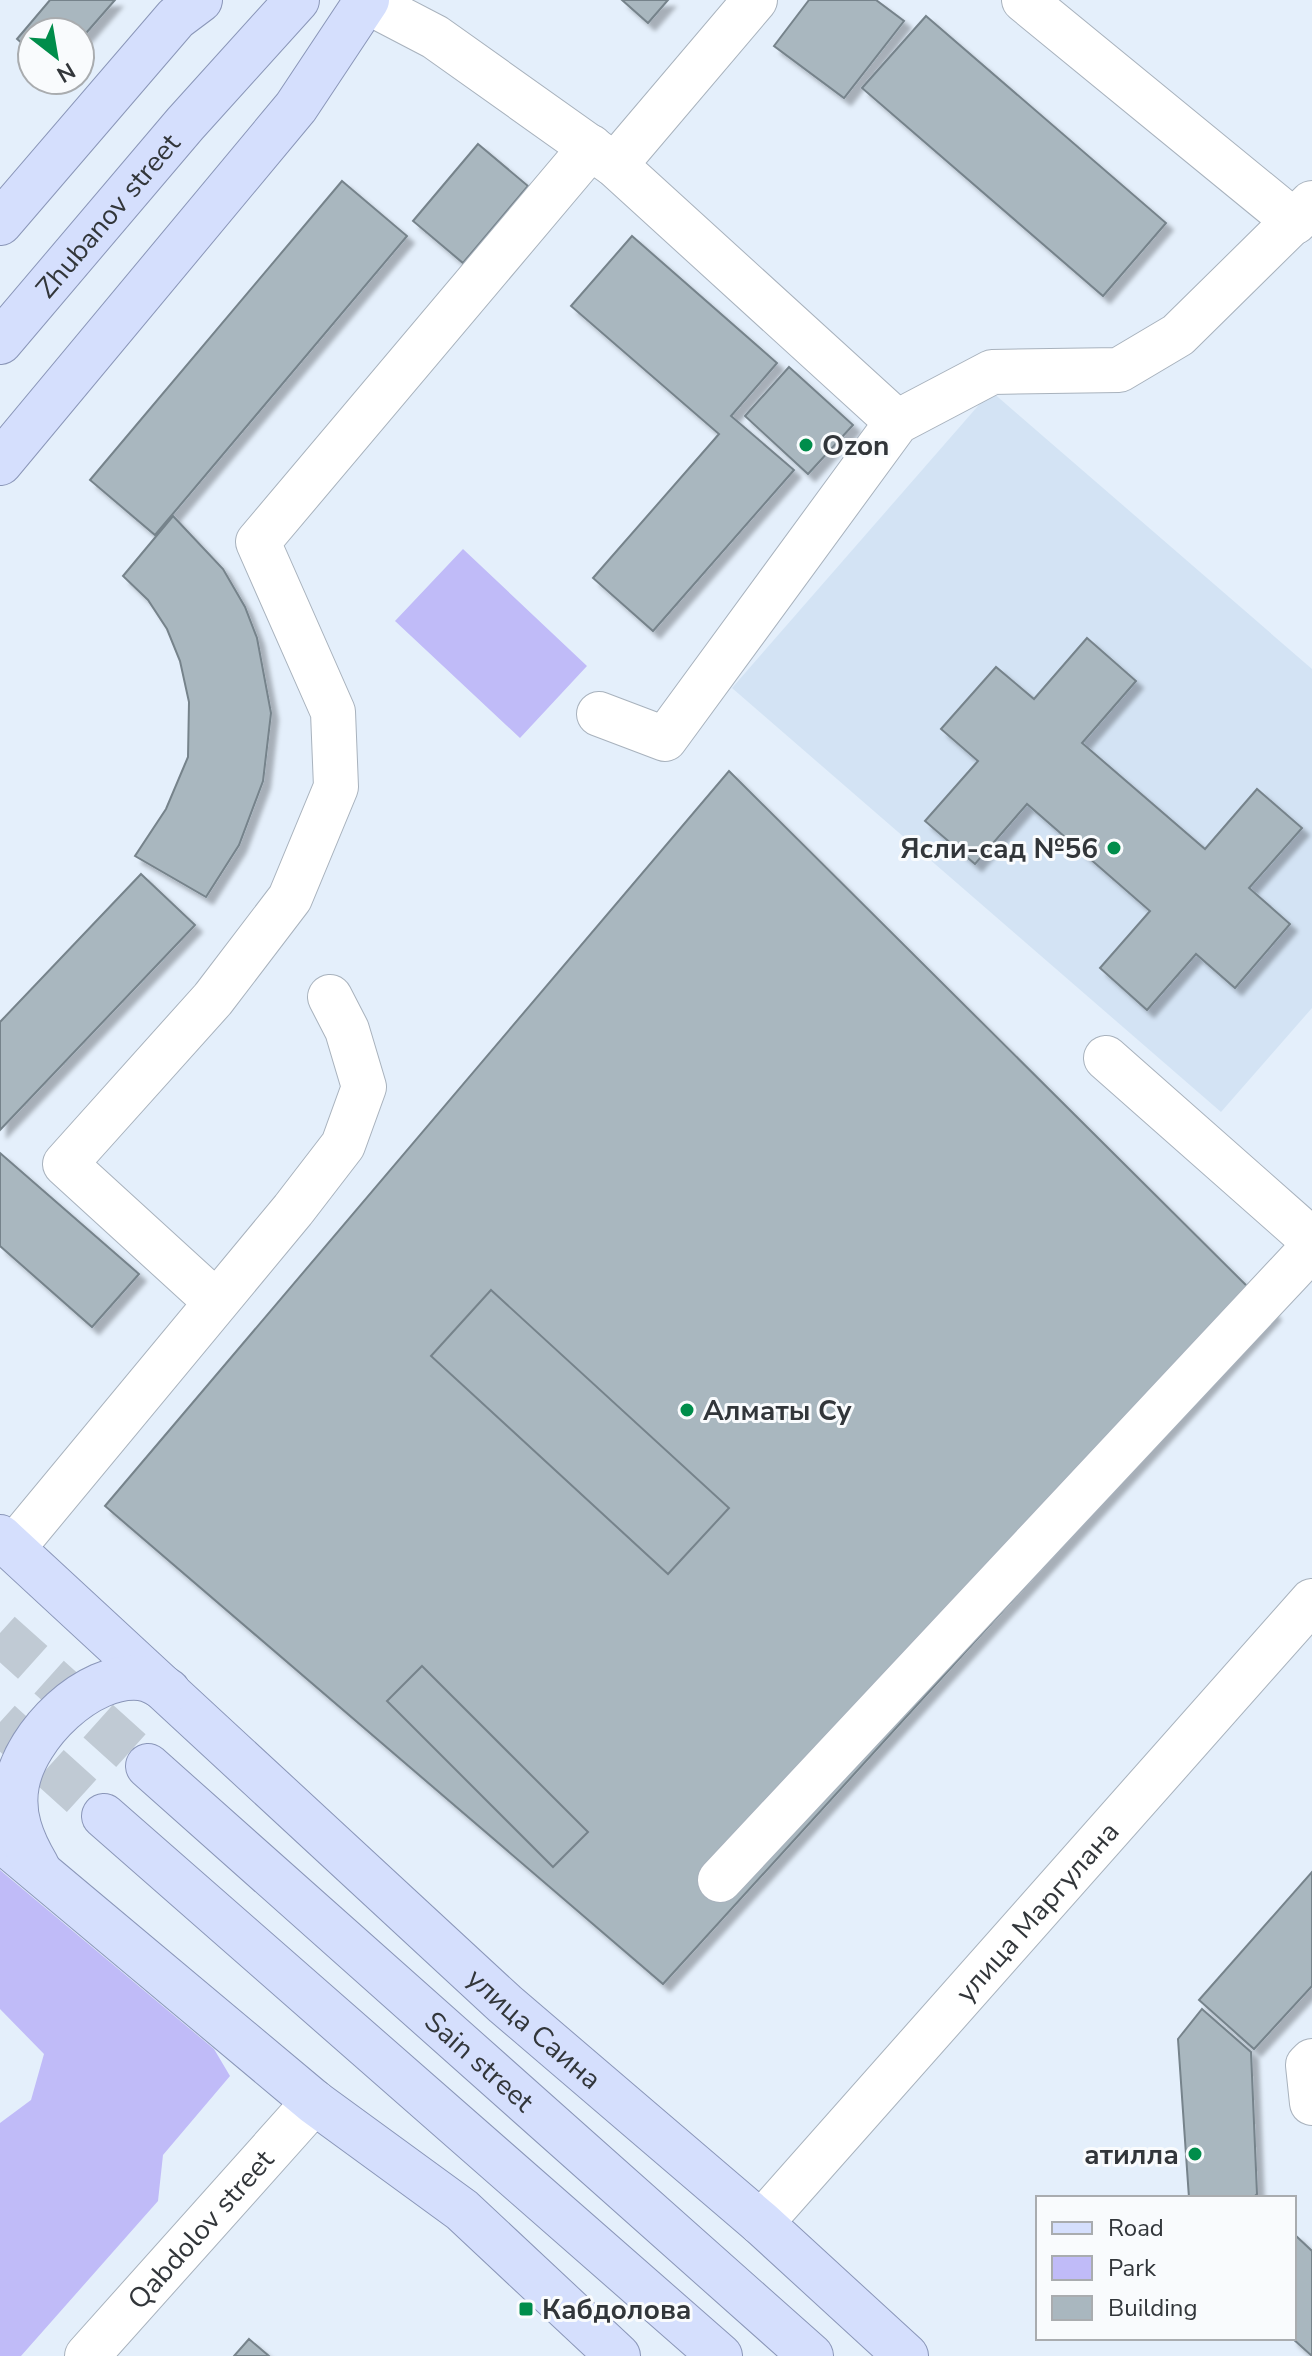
<svg xmlns="http://www.w3.org/2000/svg" width="1312" height="2356" viewBox="0 0 1312 2356" font-family="'Nunito Sans',sans-serif">
	<defs>
		<filter id="shadow"><feDropShadow dx="7" dy="7" stdDeviation="2" flood-color="#0004"/></filter>
	</defs>
	<rect width="100%" height="100%" fill="#e4effb"/>
	<path fill="#d3e3f4" d="M991 391 1312 669V1008L1221 1112 732 688Z"/>
	<path fill="#c0bbf8" d="M463 549 587 666 520 738 395 621Z
		M0 1870 214 2049 230 2076 163 2155 158 2201 21 2356H0V2123L31 2100 44 2054 0 2009Z"/>
	<path fill="#a9b7bf" stroke="#76838b" stroke-width="2" filter="url(#shadow)" d="M50 0H115L80 40V32H32V52L17 39Z
		M622 0H668L648 23Z
		M809 0H876L904 21 844 98 774 46Z
		M926 16 1166 223 1103 296 862 88Z
		M478 144 528 186 463 263 413 221Z
		M342 181 407 236 155 535 90 480Z
		M632 236 777 363 731 416 794 470 653 631 593 578 719 434 571 306Z
		M789 367 853 425 808 474 745 416Z
		M173 516 223 569 245 607 257 638 271 713 263 781 239 845 206 897 135 856 166 809 188 757 189 702 180 661 167 629 148 600 123 576Z
		M1087 638 1136 681 1082 743 1205 849 1257 789 1302 828 1249 888 1290 924 1235 988 1196 954 1147 1010 1100 968 1150 911 1027 804 975 864 925 821 978 761 941 729 996 667 1034 699Z
		M729 771 1274 1313 663 1984 105 1506Z
		M141 874 195 925 0 1130V1022Z
		M0 1153 139 1274 92 1327 0 1246Z
		M491 1290 729 1508 668 1574 431 1356Z
		M422 1666 588 1832 553 1867 387 1701Z
		M1312 1872V1986L1254 2049 1199 2000Z
		M1202 2009 1251 2052 1257 2194 1253 2198H1189L1178 2039Z
		M1294 2234 1312 2251V2356L1292 2338Z
		M249 2339 269 2356H234Z"/>
	<g fill="none" stroke-linecap="round" stroke-linejoin="round">
		<path stroke="#c0cad4" stroke-width="44" stroke-dasharray="44 22" stroke-linecap="butt" d="M0 1633 148 1766
			M0 1722 104 1816"/>
		<g stroke="#a8b2bd" stroke-width="46">
			<g id="minor">
				<path d="M1024 0 1295 222"/>
				<path d="M366 1 435 37 615 165 897 422"/>
				<path d="M615 165 755 0"/>
				<path d="M599 714 665 739 897 422 992 372 1119 370 1178 335 1312 203"/>
				<path d="M1106 1058 1312 1240"/>
				<path d="M215 1301 65 1164 213 999 290 898 336 787 333 712 258 542 591 147"/>
				<path d="M13 1548 293 1210 343 1145 364 1087 347 1030 330 997"/>
				<path d="M720 1880 1312 1248"/>
				<path d="M1312 2061 1308 2065 1312 2103"/>
				<path id="s1" d="M761 2223 1312 1601"/>
				<path id="s2" d="M87 2356 314 2102"/>
			</g>
		</g>
		<g stroke="#8a96b8" stroke-width="46">
			<g id="major">
				<path d="M0 223 176 18 200 0"/>
				<path id="s3" d="M0 342 185 124 297 0"/>
				<path d="M0 463 296 107 367 0"/>
				<path id="s4" d="M0 1537 505 2004 761 2223 906 2356"/>
				<path id="s5" d="M148 1766 811 2356"/>
				<path d="M104 1816 720 2356"/>
				<path d="M0 1839 314 2102 462 2210 618 2356"/>
				<path d="M37 1866C22 1841 11 1814 17 1784 26 1735 88 1673 140 1678 151 1679 160 1685 168 1691"/>
			</g>
		</g>
		<use href="#minor" stroke="#fff" stroke-width="44"/>
		<use href="#major" stroke="#d5dffd" stroke-width="44"/>
	</g>
	<g fill="#008d4b" stroke="#f9fbfd" stroke-width="3">
		<circle cx="806" cy="445" r="8"/>
		<circle cx="1114" cy="848" r="8"/>
		<circle cx="687" cy="1410" r="8"/>
		<circle cx="1195" cy="2154" r="8"/>
		<rect x="518" y="2301" width="16" height="16" rx="4"/>
	</g>
	<g text-anchor="middle" stroke-width="6" stroke-linejoin="round" paint-order="stroke">
		<g font-size="28" fill="#32363a" stroke="#f9fbfd">
			<text dy="10" stroke="none"><textPath href="#s3" startOffset="166">Zhubanov street</textPath></text>
			<text dy="10" stroke="none"><textPath href="#s1" startOffset="416">улица Маргулана</textPath></text>
			<text dy="10" stroke="none"><textPath href="#s4" startOffset="726">улица Саина</textPath></text>
			<text dy="10" stroke="none"><textPath href="#s5" startOffset="444">Sain street</textPath></text>
			<text dy="10" stroke="none"><textPath href="#s2" startOffset="170">Qabdolov street</textPath></text>
		</g>
		<g font-size="28" font-weight="bold" fill="#32363a" stroke="#f9fbfd" text-anchor="start">
			<text x="822" y="455">Ozon</text>
			<text x="1098" y="858" text-anchor="end">Ясли-сад №56</text>
			<text x="703" y="1420">Алматы Су</text>
			<text x="1179" y="2164" text-anchor="end">атилла</text>
			<text x="542" y="2319">Кабдолова</text>
		</g>
	</g>
	<rect x="1036" y="2196" width="260" height="144" fill="#f9fbfd" stroke="#a9acaf" stroke-width="2"/>
	<rect x="1052" y="2222" width="40" height="12" fill="#d5dffd" stroke="#a9acaf" stroke-width="2"/>
	<text x="1108" y="2236" font-size="24" fill="#32363a">Road</text>
	<rect x="1052" y="2256" width="40" height="24" fill="#c0bbf8" stroke="#a9acaf" stroke-width="2"/>
	<text x="1108" y="2276" font-size="24" fill="#32363a">Park</text>
	<rect x="1052" y="2296" width="40" height="24" fill="#a9b7bf" stroke="#a9acaf" stroke-width="2"/>
	<text x="1108" y="2316" font-size="24" fill="#32363a">Building</text>
	<g transform="translate(56 56) rotate(149)"><circle r="38" fill="#f9fbfd" stroke="#a9acaf" stroke-width="2"/>
	<path d="M0-6L14 30L0 20L-14 30Z" fill="#008d4b"/>
	<text y="-12" font-size="22" font-weight="bold" text-anchor="middle" fill="#32363a">N</text>
	</g>
</svg>
